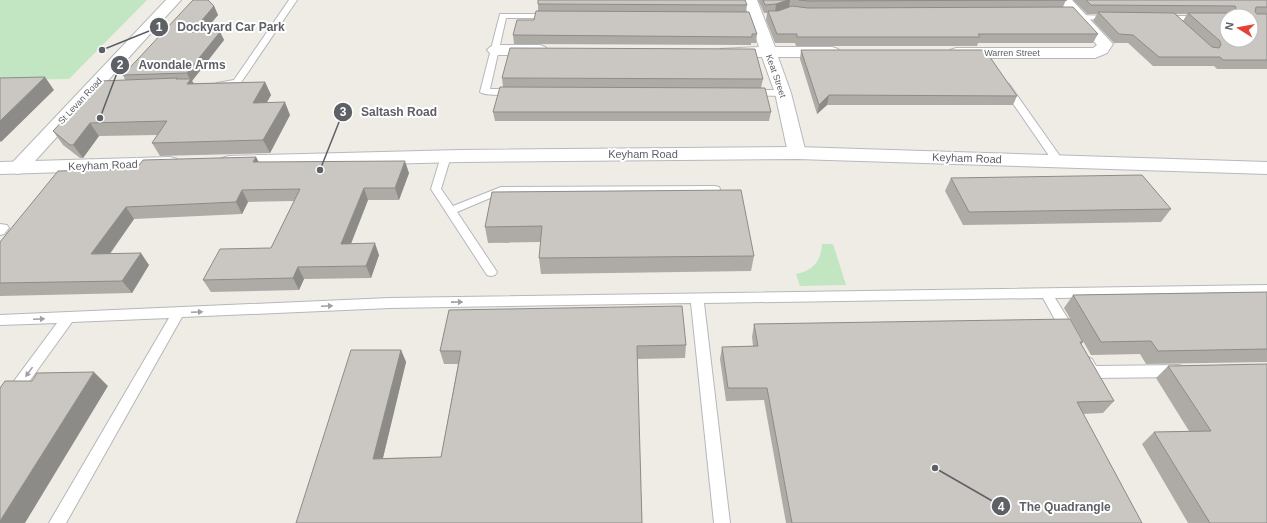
<svg xmlns="http://www.w3.org/2000/svg" width="1267" height="523" viewBox="0 0 1267 523" font-family="Arial,sans-serif">
	<rect width="100%" height="100%" fill="#efece5"/>
	<path fill="#c2e5c2" d="M0 0H147L69 79 0 80Z
		M822 244H833L846 285 800 286 796 274C813 271 821 261 822 244Z"/>
	<g fill="none" stroke-linecap="round" stroke-linejoin="round">
		<g stroke="#b5b7bb" stroke-width="2">
			<path id="service" d="M289 0H297L240 84 229 88 217 87 215 85 217 83 234 80Z
				M500 14H550L554 16 550 18H506L490 89H514L519 92C514 96 485 96 480 92Z
				M1077 15 1111 16 1115 18 1111 20 1080 19H1077Z
				M1161 16H1229H1227V20H1164L1160 18Z
				M1006 83 1009 84 1062 159 1063 161 1062 163H1054L1001 86Z
				M750 90H783L788 93 783 96 747 95 745 93Z
				M446 153 451 156 441 189 453 206 501 187 715 186 719 187 720 189 719 191 715 192 502 193 457 212 497 272 495 275 491 276 487 275 431 189 441 156Z
				M0 224 7 225 9 228 4 234 0 235Z
				M1267 285V295L1055 298 1076 332 1074 336 1069 337 1064 336 1043 298 704 303 730 523H714L691 303 390 308 182 317 66 523H49L169 318 72 322 5 415 0 417V400L57 323 0 325V315L390 298Z
				M1087 357 1092 359 1096 366 1179 365 1184 367 1186 371 1184 375 1179 377 1092 378 1087 376 1080 363 1082 359Z"/>
		</g>
		<g stroke="#b5b7bb" stroke-width="2">
			<path id="minor" d="M743 0H757L775 47H832L838 49 840 52 838 55 832 57H778L791 93 806 153 804 157 797 159 790 157 788 153 775 93 762 57H726L720 55 718 52 720 49 759 47Z
				M1057 0H1072L1110 41 1113 44 1107 53 1095 58H956L950 56 948 53 950 50 956 48H1093L1097 45Z
				M495 45H540L545 47 548 50 545 53 540 55H495L490 53 487 50 490 47Z"/>
		</g>
		<g stroke="#b5b7bb" stroke-width="2">
			<path id="tertiary" d="M166 0H181L25 172 18 174 11 172 8 168 11 164Z"/>
		</g>
		<g stroke="#b6b9be" stroke-width="2">
			<path id="secondary" d="M797 147 1267 162V174L797 159 460 162 229 168 222 166 220 162 222 158 229 156 460 150Z
				M170 157 177 159 179 163 177 167 170 169 0 174V162Z"/>
		</g>
		<use href="#service" fill="#fff" fill-rule="evenodd"/>
		<use href="#minor" fill="#fff" fill-rule="evenodd"/>
		<use href="#tertiary" fill="#fff" fill-rule="evenodd"/>
		<use href="#secondary" fill="#fff" fill-rule="evenodd"/>
	</g>
	<path fill="#aeaba7" fill-rule="evenodd" d="M758 0H1066L1063 7 1098 34 1093 43H978L977 46H796L795 43H775L766 20 767 13H764Z
		M1073 0H1267V69H1217L1214 66H1153L1128 43H1114L1093 21 1097 14H1087ZM1176 14H1187L1183 21Z
		M538 4 747 5 746 12 757 34 756 43H751V45L514 44 513 35 534 20 538 11Z
		M214 6 218 15 204 32H220L224 40 192 81 194 83 265 82 271 95 267 102 290 115 270 153 160 156 152 143 157 135 99 136 83 158H80L63 145 53 131 125 80 123 75Z
		M801 50 1017 96 1013 105H827L817 114 800 59Z
		M502 78 763 79 761 88 771 112 769 121H495L493 112 503 87Z
		M256 157 259 162 409 173 399 200H368L351 244 379 255 371 278 304 279 299 290 211 292 203 280 271 248 294 201 248 202 242 214 134 219 110 254 149 265 132 293 0 296V242L136 169Z
		M951 178 1171 209 1161 222 963 225 945 191Z
		M492 192 754 256 751 271 541 274 539 258 541 242 488 243 485 227Z
		M1267 292V362L1146 364 1140 354 1091 355 1064 308 1073 295Z
		M449 310 686 345 685 358 637 359 642 523H296L401 350 406 362 383 458 441 457 458 364H444L440 351Z
		M754 324 1083 342 1081 345 1114 401 1103 413 1083 414 1142 523H786L764 400 726 401 720 359 722 347 753 346 752 337Z
		M1267 364V523H1188L1142 444 1154 432 1189 431 1156 378 1168 366Z"/>
	<path fill="#8d8b88" d="M788 0H790L789 8 775 13 776 4Z
		M214 6 218 15 196 41 192 32Z
		M220 32 224 40 192 81 198 92 187 84 190 80 187 73Z
		M45 77 54 90 1 142 0 141V121Z
		M265 82 271 95 259 116 253 103Z
		M829 95 827 105 817 114 819 105Z
		M285 102 290 115 270 153 263 140Z
		M90 123 99 136 83 158 73 145Z
		M256 157 262 169 253 162Z
		M405 161 409 173 399 200 395 188Z
		M364 188 368 200 346 256 341 244Z
		M242 190 248 202 242 214 236 202Z
		M126 207 134 219 101 266 91 254Z
		M375 243 379 255 371 278 366 266Z
		M141 253 149 265 132 293 122 281Z
		M298 267 304 279 299 290 293 278Z
		M401 350 406 362 380 470 373 459Z
		M94 372 108 386 25 523H0V521Z"/>
	<path fill="#cac7c2" stroke="#8d8b88" fill-rule="evenodd" d="M193 0H208L214 6 192 32H220L187 73 123 75Z
		M538 0H745L747 5 538 4Z
		M763 0H788L776 4 765 5Z
		M799 0H1067L808 1Z
		M1086 0H1267V7H1256L1255 12 1257 14H1267V60H1223L1220 57H1159L1133 35 1119 34 1098 12 1174 13 1212 47 1219 48 1221 45 1220 41 1188 13H1233L1236 7 1235 6 1091 5ZM1227 16H1251V40H1227Z
		M792 6 808 8 1073 7 1098 34H978L980 37H797V34H777L768 11H778Z
		M536 11 749 12 757 34H752V37L513 35 517 20H534Z
		M510 48 755 49 763 79 502 78Z
		M801 50H985L1017 96 829 95 819 105Z
		M45 77 0 121V78Z
		M177 78 176 79H191L187 84 265 82 253 103 285 102 263 140 152 143 167 121 90 123 73 145H70L53 131 100 81Z
		M500 87 765 88 771 112H493Z
		M256 157 253 162 405 161 395 188H364L341 244 375 243 366 266 298 267 293 278 203 280 220 249 271 248 300 189 242 190 236 202 126 207 91 254 141 253 122 281 0 283V242L58 171 136 169 143 160Z
		M1142 175 1171 209 969 212 951 178Z
		M741 190 754 256 539 258 542 226 485 227 492 192Z
		M1267 292V349L1158 351 1151 341 1101 342 1073 295Z
		M682 306 686 345 637 346 642 523H296L351 350H401L373 459 441 457 461 351H440L449 310Z
		M1070 319 1083 342H1080L1114 401 1077 402 1142 523H792L767 388H728L722 347 758 346 754 324Z
		M1267 364V523H1210L1154 432 1211 431 1168 366Z
		M94 372 0 521V388L5 381H32L37 373Z"/>
	<defs><path id="oneway-solid" d="M-6-.8H1V-3.2L6.5 0L1 3.2V.8H-6Z"/></defs>
	<g fill="#9ea0a3">
		<use href="#oneway-solid" transform="translate(457 302) rotate(-1)"/>
		<use href="#oneway-solid" transform="translate(327 306) rotate(-3)"/>
		<use href="#oneway-solid" transform="translate(197 312) rotate(-3)"/>
		<use href="#oneway-solid" transform="translate(39 319) rotate(-2)"/>
		<use href="#oneway-solid" transform="translate(29 372) rotate(126)"/>
	</g>
	<g text-anchor="middle" stroke-width="4" stroke-linejoin="round" paint-order="stroke">
		<g font-size="9" fill="#5d6065" stroke="#fff">
			<text x="1012" y="56">Warren Street</text>
			<text transform="translate(776 76) rotate(71)" y="3">Keat Street</text>
			<text transform="translate(80 101) rotate(-47)" y="3">St Levan Road</text>
		</g>
		<g font-size="11" fill="#5d6065" stroke="#fff">
			<text x="643" y="158">Keyham Road</text>
			<text transform="translate(967 158) rotate(2)" y="4">Keyham Road</text>
			<text transform="translate(103 165) rotate(-2)" y="4">Keyham Road</text>
		</g>
	</g>
	<path fill="none" stroke="#5d6065" stroke-width="1.5" d="M102 50L159 27M100 118L120 65M320 170L343 112M935 468L1001 506"/>
	<g fill="#5d6065" stroke="#fff" stroke-width="1.5">
		<circle cx="102" cy="50" r="4"/>
		<circle cx="100" cy="118" r="4"/>
		<circle cx="320" cy="170" r="4"/>
		<circle cx="935" cy="468" r="4"/>
		<circle cx="159" cy="27" r="10"/>
		<circle cx="120" cy="65" r="10"/>
		<circle cx="343" cy="112" r="10"/>
		<circle cx="1001" cy="506" r="10"/>
	</g>
	<g font-size="12" text-anchor="middle" font-weight="bold" fill="#fff">
		<text x="159" y="31">1</text>
		<text x="120" y="69">2</text>
		<text x="343" y="116">3</text>
		<text x="1001" y="511">4</text>
	</g>
	<g font-size="12" text-anchor="middle" font-weight="bold" fill="#5d6065" stroke="#fff" stroke-width="4" stroke-linejoin="round" paint-order="stroke">
		<text x="231" y="31">Dockyard Car Park</text>
		<text x="182" y="69">Avondale Arms</text>
		<text x="399" y="116">Saltash Road</text>
		<text x="1065" y="511">The Quadrangle</text>
	</g>
	<g transform="translate(1239 28) rotate(281)"><circle r="19" fill="#ffffff" stroke="#bebfc1"/>
	<path d="M0-3L7 15L0 10L-7 15Z" fill="#e54235"/>
	<text y="-6" font-size="11" font-weight="bold" text-anchor="middle" fill="#5d6065">N</text>
	</g>
</svg>
